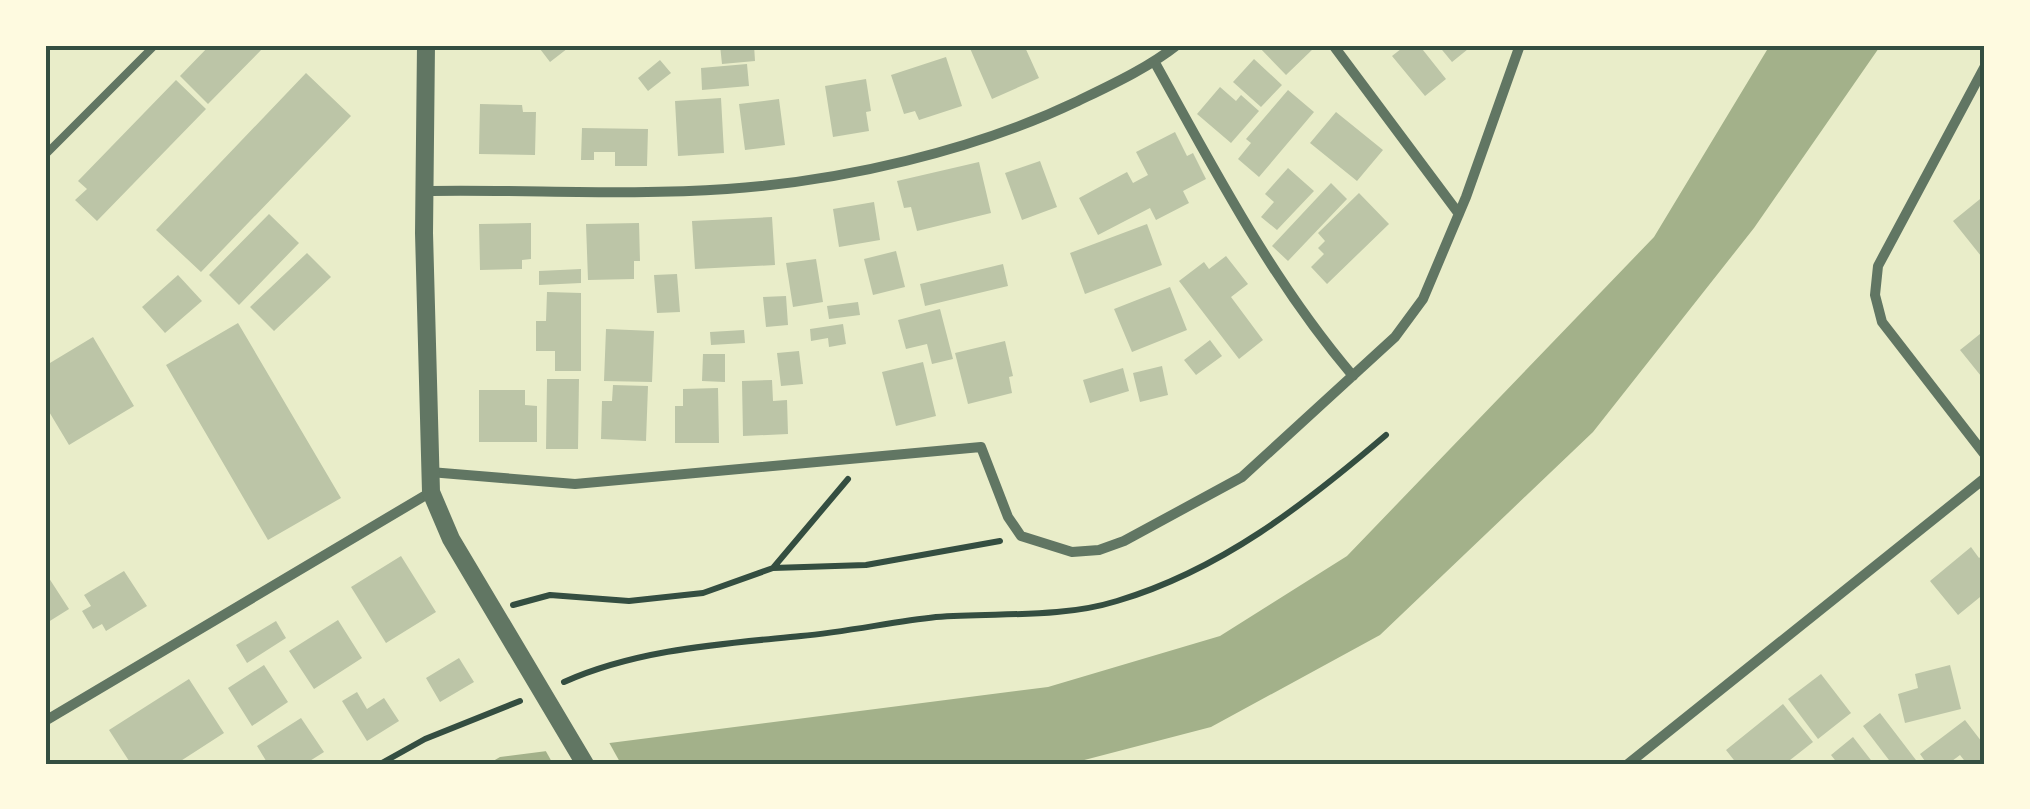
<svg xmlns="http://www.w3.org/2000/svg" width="2030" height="809" viewBox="0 0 2030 809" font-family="'DejaVu Sans',sans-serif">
	<rect width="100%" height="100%" fill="#e9edc9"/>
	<path fill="#a3b18a" d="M1770 45H1881L1754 228 1593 432 1380 635 1211 727 1069 764H488L500 757 1048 687 1220 636 1347 556 1654 237Z"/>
	<path fill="#e9edc9" d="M606 737 621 764H553L543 746Z"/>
	<path fill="#bcc5a7" d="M210 45H266L208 104 180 76Z
		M537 45H572L550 62Z
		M720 45H754L755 61 722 64Z
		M1024 45 1039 78 992 99 969 46Z
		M1257 45H1311L1314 48 1286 75Z
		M1406 45H1419L1446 79 1425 96 1392 56Z
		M1438 45H1473L1452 62Z
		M946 57 962 106 919 120 915 111 904 114 891 75Z
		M1254 59 1282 85 1261 107 1233 82Z
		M660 60 671 73 648 91 638 78Z
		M747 64 749 86 702 90 701 68Z
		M306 73 351 116 201 272 156 230Z
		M866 79 871 111 866 112 869 131 833 137 825 86Z
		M176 80 206 109 97 221 75 200 87 189 78 181Z
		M1220 87 1236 101 1241 95 1259 111 1231 143 1197 114Z
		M1288 90 1314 112 1259 177 1238 159 1251 143 1246 139Z
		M721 98 724 153 678 156 675 101Z
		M779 99 785 145 745 150 739 104Z
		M480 104 522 105 523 112H536L535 155 479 154Z
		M1336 112 1383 150 1357 181 1310 143Z
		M582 128 648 129 647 166H615V152H594V160H581Z
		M1175 132 1187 156 1193 153 1206 179 1183 191 1189 203 1156 220 1150 208 1098 235 1079 198 1127 172 1133 183 1148 175 1136 152Z
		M1040 161 1057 207 1022 220 1005 173Z
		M979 162 991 213 917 231 911 207 904 208 897 181Z
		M1288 168 1314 191 1277 230 1261 217 1274 202 1265 194Z
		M1331 183 1347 199 1288 261 1272 246Z
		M1359 193 1389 224 1327 284 1311 267 1324 254 1318 248 1325 241 1318 233Z
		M1985 195V261L1953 221Z
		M874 202 880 240 839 247 833 209Z
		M269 214 299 243 239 305 209 275Z
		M772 217 775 265 695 269 692 221Z
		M531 223V259L522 260V269L480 270 479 224Z
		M639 223 640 261H634V279L588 280 586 224Z
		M1147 224 1162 265 1085 294 1070 253Z
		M896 251 905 287 873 295 864 259Z
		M307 253 331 277 274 331 250 307Z
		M1226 256 1248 284 1231 297 1263 340 1239 359 1179 281 1204 262 1209 269Z
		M816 259 823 302 793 307 786 263Z
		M1003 264 1008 286 925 306 920 284Z
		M581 269V283L539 285V271Z
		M677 274 680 312 657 313 654 275Z
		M178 275 202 301 165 333 142 307Z
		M1170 287 1187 330 1132 352 1114 309Z
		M547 292 581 293V371H555V351H536V321H546Z
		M786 296 788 325 766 327 763 297Z
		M858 302 860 315 829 319 827 306Z
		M940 309 953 359 932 364 927 344 906 349 898 320Z
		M238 323 341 498 268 540 166 365Z
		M843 324 846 344 829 347 828 338 811 341 810 329Z
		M606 329 654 331 652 382 604 381Z
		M744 330 745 343 711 345 710 332Z
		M1985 330V381L1960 350Z
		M93 337 134 406 69 445 45 405V366Z
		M1210 340 1222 356 1196 375 1184 360Z
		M1005 341 1013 376 1009 377 1012 393 968 404 955 353Z
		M799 351 803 384 781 386 777 353Z
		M703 354H725V382L702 381Z
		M923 362 936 416 896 426 882 372Z
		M1162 366 1168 395 1140 402 1133 373Z
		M1123 368 1129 391 1090 403 1083 380Z
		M547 379H579L578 449H546Z
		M772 380 773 401 787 400 788 434 743 436 742 381Z
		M613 385 648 386 646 441 601 439 602 401H612Z
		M718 388 719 443H675V406H683V389Z
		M479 390H525V405L537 406V442H479Z
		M1971 547 1979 558 1985 553V593L1958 615 1930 581Z
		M401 556 436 612 386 643 351 587Z
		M124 571 147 606 106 631 102 624 93 629 82 611 91 606 84 595Z
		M45 572 69 609 45 624Z
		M338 620 362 658 314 689 289 651Z
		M276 621 286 638 247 663 236 645Z
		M459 658 474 682 440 702 426 678Z
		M264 665 288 702 252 726 228 688Z
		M1950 665 1961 709 1905 723 1898 694 1918 688 1915 674Z
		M1821 674 1851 713 1818 739 1788 699Z
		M189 679 224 733 176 764H131L109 730Z
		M357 692 367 709 384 698 399 721 367 741 342 701Z
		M1783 704 1813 742 1785 764H1737L1726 750Z
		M1880 713 1919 764H1892L1863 726Z
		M301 718 324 752 305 764H268L257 746Z
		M1965 720 1985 746V764H1967L1960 755 1948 764H1927L1920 754Z
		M1853 737 1874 764H1838L1831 755Z"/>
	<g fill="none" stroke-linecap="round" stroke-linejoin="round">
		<path stroke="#344e41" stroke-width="6" d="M773 568 866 565 1000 541
			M513 605 550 595 629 601 703 593 773 568 848 479
			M564 682C638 649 722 644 801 636 846 632 891 622 936 617 996 612 1059 619 1117 601 1221 570 1304 505 1386 435
			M380 764 425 739 520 701"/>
		<path stroke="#617663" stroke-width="8" d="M45 155 155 45"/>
		<path stroke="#617663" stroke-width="10" d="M1333 45 1459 214
			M1154 61C1214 169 1272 281 1353 376
			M1985 66 1878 266 1875 295 1882 322 1985 455
			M423 191C525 189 626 196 727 189 843 181 973 151 1078 101 1111 85 1148 68 1177 45
			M430 472 575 484 981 447 1008 517 1021 536 1072 552 1099 550 1124 541 1242 477 1395 337 1423 299 1466 197 1520 45
			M45 721 431 492
			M1628 764 1985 478"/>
		<path stroke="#617663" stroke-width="18" d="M426 45 424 233 431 492 451 539 585 764"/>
	</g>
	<rect width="2030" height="809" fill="none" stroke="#fefae0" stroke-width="95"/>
	<rect x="48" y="48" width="1934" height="714" fill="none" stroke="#344e41" stroke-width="4"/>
</svg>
